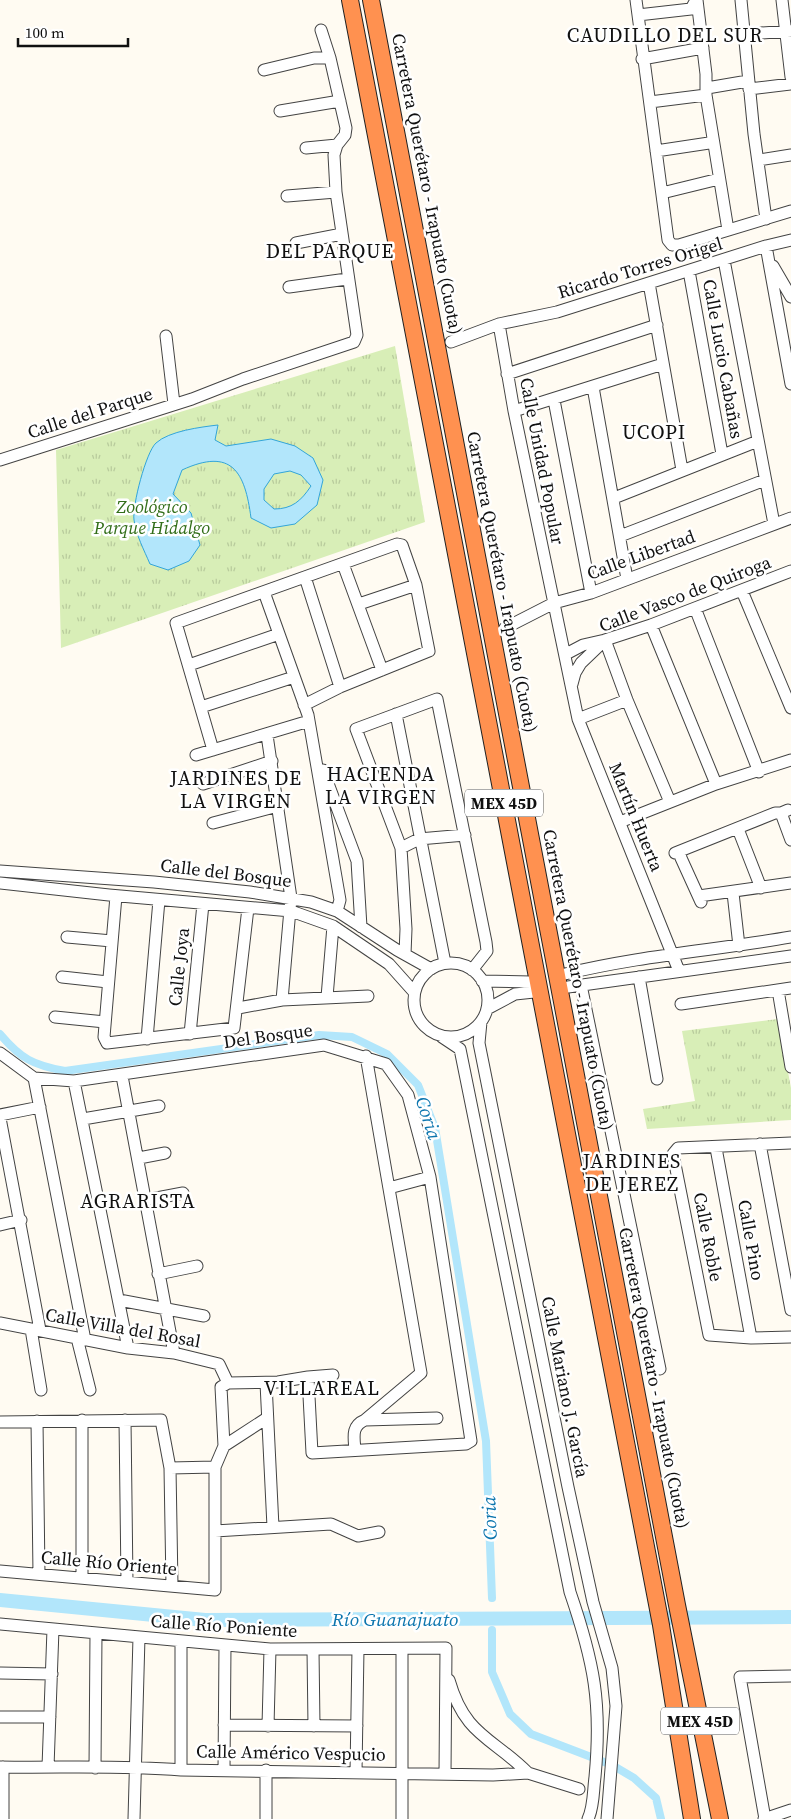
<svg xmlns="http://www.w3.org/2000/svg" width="791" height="1819" viewBox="0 0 791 1819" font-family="'Source Serif 4',serif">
	<defs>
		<pattern id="park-tufts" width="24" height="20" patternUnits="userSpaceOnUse" patternTransform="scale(1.25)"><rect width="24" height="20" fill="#d8eeb7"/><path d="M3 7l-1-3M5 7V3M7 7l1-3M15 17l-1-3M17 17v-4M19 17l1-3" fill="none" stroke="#b8cb9c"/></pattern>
	</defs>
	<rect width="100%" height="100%" fill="#fffbf2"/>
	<path fill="url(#park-tufts)" d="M395 346 425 522 61 648 56 450Z
		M778 1019 791 1088V1120L647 1129 643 1109 695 1101 682 1031Z"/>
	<path fill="#b2e6fb" stroke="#32a5d9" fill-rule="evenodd" d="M218 425 215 440 226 446 271 439 295 446 313 458 323 480 317 505 295 524 271 528 251 518C245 472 232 447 182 470L173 494 191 513 200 545 189 561 168 570 150 564C144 550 136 535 134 520 132 506 146 452 156 443 169 431 201 427 218 425ZM290 471 301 475 311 486C301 501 292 509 274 509L264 500V489L274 474Z"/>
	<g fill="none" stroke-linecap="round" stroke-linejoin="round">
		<path stroke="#b2e6fb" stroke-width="8" d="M0 1034C21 1059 33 1065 65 1071L319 1035 352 1037 387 1054 418 1085 435 1128 486 1441 492 1598
			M492 1630V1672L510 1714 531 1734 612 1765 634 1778 656 1798 661 1819"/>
		<path stroke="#b2e6fb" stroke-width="14" d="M0 1600 205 1620 791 1617"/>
		<g stroke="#434343" stroke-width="13">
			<path id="minor" d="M636 0C647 80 657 160 668 240L672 245H679L791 211
				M697 0 706 74V95L728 230
				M741 0 754 134 766 219
				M782 0 791 77
				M638 15 691 9 696 0
				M745 34 791 31
				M642 59 703 48
				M264 70 314 58H330
				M707 88 748 81
				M749 89 791 84
				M650 102 706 95
				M280 111 340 101
				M306 148 337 145
				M656 151 709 143 713 140
				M759 160 791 155
				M662 193 719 179
				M287 196 336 192
				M296 243 342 234
				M766 246 791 384
				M724 260 774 524
				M773 266 791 297
				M689 271 722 454
				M649 283 682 470
				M289 287 347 279
				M499 324 514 411 578 719 679 971
				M166 336 174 404
				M451 342 499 324 557 312 766 246 791 240
				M507 374 657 325
				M593 387 627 579
				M554 400 591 593
				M514 411 663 364
				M0 460 192 399 243 379 354 342 357 335 336 192 334 155 337 145 345 135 346 128 330 58 321 30
				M614 498 758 441
				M620 536 765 480
				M343 564 382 670
				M305 577 340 687
				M742 591 791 708
				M264 592 308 715 340 900 337 911
				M359 604 416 585
				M695 608 759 772
				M651 625 716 784
				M505 628 554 603 591 593 791 518
				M605 640 627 700 670 802
				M566 654 583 645 605 640
				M189 665 279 634
				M572 684 575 673 581 663 605 640 651 625 791 571
				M201 707 294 677
				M396 714 445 963
				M578 719 627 700
				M267 735 291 898 282 1000
				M213 750 176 623 397 544 402 545 416 585 429 651 340 687 304 705
				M196 755 309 721
				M323 770 357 861 361 927
				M203 784 272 761
				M781 813 791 840
				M620 822 716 784 791 760
				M213 823 278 806
				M738 829 761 888
				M401 848 419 839 465 835
				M680 852 681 858 701 902
				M675 853 775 813H781L788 810
				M0 871 154 882 250 892 311 902 337 911 397 950 431 969
				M0 883 109 895 291 911 333 926 389 964 414 992
				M733 893 739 946
				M116 896 104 1037 107 1043 234 1028 248 908
				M699 896 791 883
				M67 937 112 941
				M405 954 406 929 401 848 356 729 437 699 486 942 487 951 472 970
				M414 1000a37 37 0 1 1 74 0a37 37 0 1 1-74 0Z
				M565 974C639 956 716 950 791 937
				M62 977 108 982
				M639 977 657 1079
				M482 981 531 982
				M581 985 660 1369
				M568 987 791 956
				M778 990 791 1067
				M327 997 333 926
				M681 1004 791 988
				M238 1008 282 1000 368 996
				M487 1009 515 994 534 992
				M55 1017 105 1022
				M481 1022 479 1043 568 1487 593 1602 612 1668 616 1706 607 1819
				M190 1034 203 904
				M442 1037 460 1049 570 1592C594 1662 602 1703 595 1777 593 1792 594 1806 588 1819
				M147 1039 159 900
				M0 1053 34 1078
				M122 1076 174 1353
				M34 1078 74 1081 324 1045 386 1064 408 1095 430 1177 471 1441 466 1444 312 1453 308 1377
				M34 1078 85 1340
				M74 1081 128 1348
				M0 1115 40 1107
				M0 1118 40 1330
				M83 1119 159 1106
				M791 1143 678 1148 673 1154 709 1335 751 1338 791 1337
				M760 1144 791 1310
				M716 1148 751 1338
				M139 1158 165 1153
				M389 1188 430 1177
				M146 1200 183 1193
				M0 1225 21 1220
				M158 1274 197 1266
				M119 1300 204 1316
				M0 1323 128 1348 174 1353 219 1364 228 1383
				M31 1329 41 1390
				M77 1338 90 1390
				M266 1383 273 1527
				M125 1420 127 1582
				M365 1420 421 1373 366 1056
				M37 1421 39 1574
				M0 1422 161 1420 170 1468 172 1586
				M224 1446 267 1418
				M355 1450C354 1437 351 1426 365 1420L437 1418
				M170 1468 215 1467
				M215 1531 331 1524 358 1536 379 1532
				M0 1571 215 1590V1467L224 1446 221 1387 228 1383 278 1382 308 1377 333 1375
				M82 1578V1420
				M0 1624 270 1649 446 1648 445 1774
				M181 1642V1770
				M402 1649V1819
				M313 1650 314 1726
				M0 1673 52 1674
				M449 1680C465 1736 492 1737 528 1773
				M0 1717H50
				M224 1725 357 1726
				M268 1726 270 1649
				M0 1767C61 1768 121 1765 181 1770L493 1775 528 1773 579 1789
				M48 1767 53 1629
				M95 1768 96 1633
				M224 1770 225 1646
				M356 1772 358 1649
				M3 1819V1767
				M134 1819 139 1637
				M266 1819V1770
				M764 1819 791 1810
				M765 1819 740 1677 791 1676"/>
		</g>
		<g stroke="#212121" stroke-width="18">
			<path id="highway" d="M350 0 661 1625 692 1819
				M371 0 677 1605 720 1819"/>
		</g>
		<use href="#minor" stroke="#fff" stroke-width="11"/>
		<use href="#highway" stroke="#ff9150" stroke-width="16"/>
	</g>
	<g text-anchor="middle" stroke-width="5" stroke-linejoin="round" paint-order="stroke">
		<g fill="#fff" stroke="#585858" stroke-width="1">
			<rect x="465" y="789.5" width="78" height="27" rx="4"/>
			<rect x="661" y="1707.5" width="78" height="27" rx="4"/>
		</g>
		<g font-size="16" font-weight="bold" fill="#101010">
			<text x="504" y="809">MEX 45D</text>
			<text x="700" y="1727">MEX 45D</text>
		</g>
		<g font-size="18" fill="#101010" stroke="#fff">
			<text transform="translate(427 184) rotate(79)" y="6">Carretera Querétaro - Irapuato (Cuota)</text>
			<text transform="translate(640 268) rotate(-17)" y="6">Ricardo Torres Origel</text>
			<text transform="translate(723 359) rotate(80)" y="6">Calle Lucio Cabañas</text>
			<text transform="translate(90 413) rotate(-18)" y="6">Calle del Parque</text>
			<text transform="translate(542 461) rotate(79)" y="6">Calle Unidad Popular</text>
			<text transform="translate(641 555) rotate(-20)" y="6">Calle Libertad</text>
			<text transform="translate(502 582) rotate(79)" y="6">Carretera Querétaro - Irapuato (Cuota)</text>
			<text transform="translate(685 594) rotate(-21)" y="6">Calle Vasco de Quiroga</text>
			<text transform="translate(636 817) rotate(68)" y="6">Martín Huerta</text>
			<text transform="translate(226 873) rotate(7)" y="6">Calle del Bosque</text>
			<text transform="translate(179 967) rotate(-84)" y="6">Calle Joya</text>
			<text transform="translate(578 980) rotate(79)" y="6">Carretera Querétaro - Irapuato (Cuota)</text>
			<text transform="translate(268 1036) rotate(-8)" y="6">Del Bosque</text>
			<text transform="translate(708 1237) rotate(79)" y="6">Calle Roble</text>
			<text transform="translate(751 1240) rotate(80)" y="6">Calle Pino</text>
			<text transform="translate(123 1328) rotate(10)" y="6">Calle Villa del Rosal</text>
			<text transform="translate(654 1378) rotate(79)" y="6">Carretera Querétaro - Irapuato (Cuota)</text>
			<text transform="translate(565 1387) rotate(79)" y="6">Calle Mariano J. García</text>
			<text transform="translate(109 1563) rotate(5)" y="6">Calle Río Oriente</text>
			<text transform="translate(224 1626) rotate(4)" y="6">Calle Río Poniente</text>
			<text transform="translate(291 1753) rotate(1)" y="6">Calle Américo Vespucio</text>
		</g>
		<g font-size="18" font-style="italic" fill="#326e19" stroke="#fff">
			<text x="152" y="513">Zoológico<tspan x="152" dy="21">Parque Hidalgo</tspan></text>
		</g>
		<g font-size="19" font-style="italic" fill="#0c75ae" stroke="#fff">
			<text transform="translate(429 1118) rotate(72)" y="7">Coria</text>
			<text transform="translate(489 1518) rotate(-92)" y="7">Coria</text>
			<text x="395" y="1626">Río Guanajuato</text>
		</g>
		<g font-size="20" letter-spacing="1" fill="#101010" stroke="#fff">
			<text x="665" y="42">CAUDILLO DEL SUR</text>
			<text x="330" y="258">DEL PARQUE</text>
			<text x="654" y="439">UCOPI</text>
			<text x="381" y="781">HACIENDA<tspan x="381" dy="23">LA VIRGEN</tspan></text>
			<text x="236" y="785">JARDINES DE<tspan x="236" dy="23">LA VIRGEN</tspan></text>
			<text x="632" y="1168">JARDINES<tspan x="632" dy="23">DE JEREZ</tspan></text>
			<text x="138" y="1208">AGRARISTA</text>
			<text x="322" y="1395">VILLAREAL</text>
		</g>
	</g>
	<path d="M18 38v8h110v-8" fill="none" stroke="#101010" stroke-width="2.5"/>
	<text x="25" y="38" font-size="15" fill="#101010" stroke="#ffffff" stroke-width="4" paint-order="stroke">100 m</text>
</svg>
